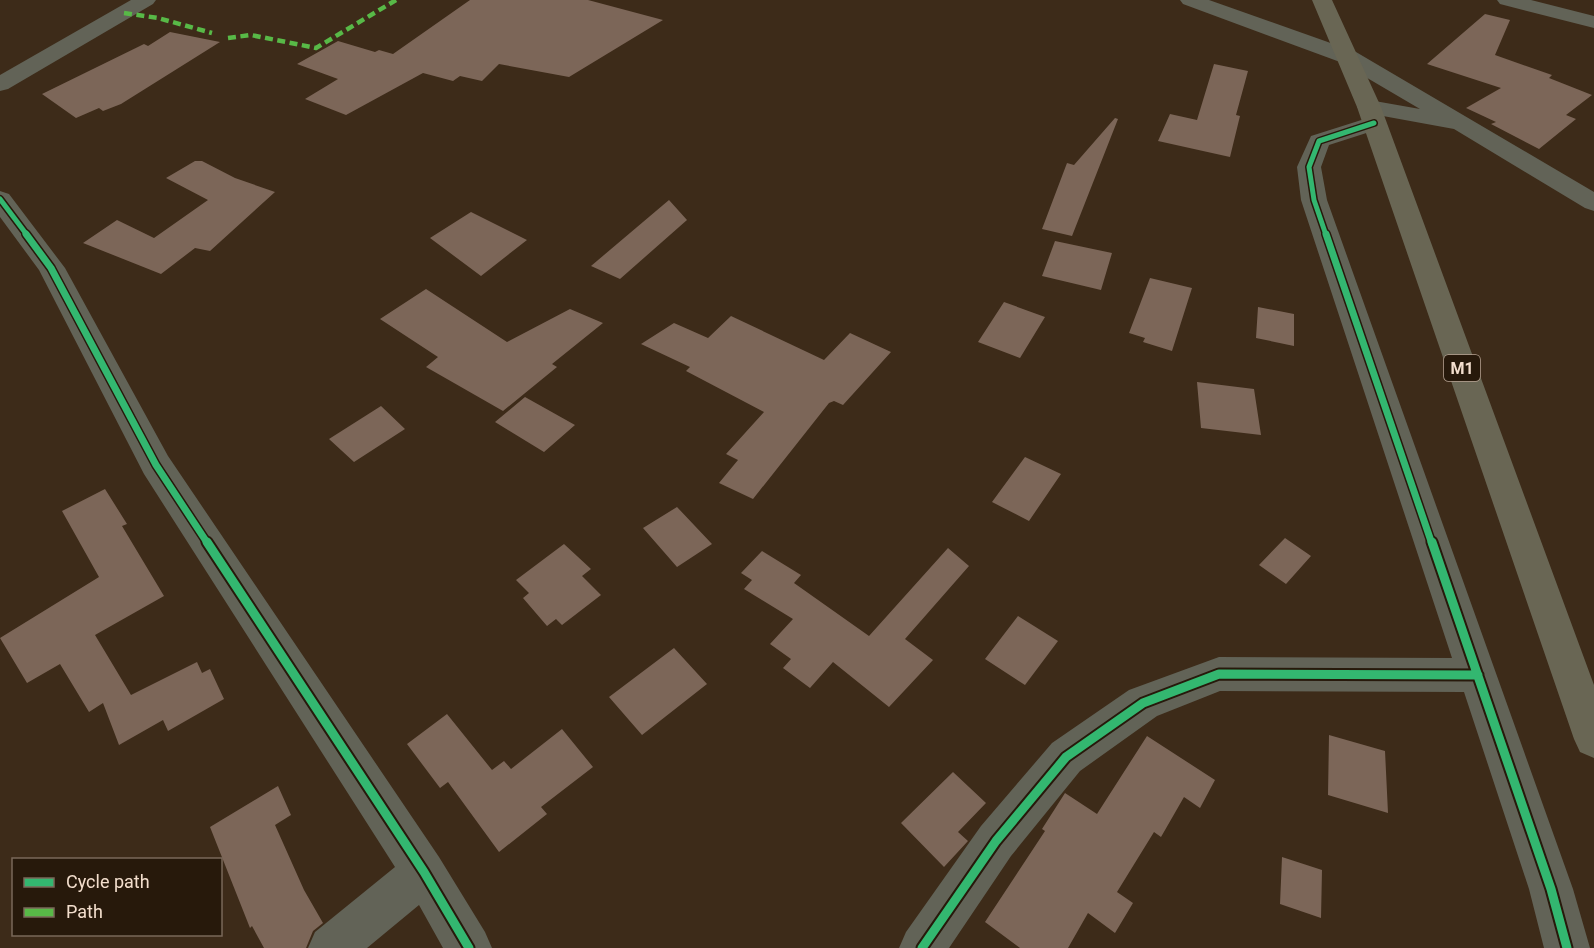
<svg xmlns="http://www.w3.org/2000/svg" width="1594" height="948" viewBox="0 0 1594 948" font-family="Roboto,sans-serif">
	<rect width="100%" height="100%" fill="#3d2b19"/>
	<path fill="#7c6658" d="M470 0H588L663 20 569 77 499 64 482 81 460 76 453 81 423 73 346 115 305 99 338 79 297 64 338 41 375 52 379 50 393 54Z
		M1485 14 1510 20 1495 55 1552 75 1549 78 1592 95 1566 115 1576 119 1539 149 1491 124 1496 122 1466 108 1501 88 1427 64Z
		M170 32 220 42 121 104 103 111 99 108 76 118 42 94 144 44 148 46Z
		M1214 64 1248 71 1236 115 1240 116 1230 157 1158 141 1170 114 1197 120Z
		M1115 118 1118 119 1072 236 1042 229 1067 163 1074 165Z
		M195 161H202L235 178 275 192 210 251 195 248 161 274 83 243 117 220 154 238 208 200 166 178Z
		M669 200 687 220 620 279 591 266Z
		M471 212 527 240 481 276 430 238Z
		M1055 241 1112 253 1101 290 1042 276Z
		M1150 278 1192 288 1172 351 1143 342 1145 338 1129 333Z
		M426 289 507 342 570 309 603 323 552 364 557 367 503 411 426 367 438 357 380 319Z
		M1004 302 1045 317 1020 358 978 342Z
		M1258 307 1294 314V346L1256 338Z
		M731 316 824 360 850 333 891 352 843 405 834 401 829 403 753 499 719 483 738 460 726 454 764 412 686 371 690 367 641 344 674 323 708 338Z
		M1197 382 1254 389 1261 435 1201 428Z
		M525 397 575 425 544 452 495 422Z
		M381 406 405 429 354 462 329 439Z
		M1025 457 1061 474 1029 521 992 502Z
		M105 489 127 524 122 526 164 596 95 635 131 695 197 662 202 673 210 669 224 699 168 731 163 720 119 745 103 703 89 712 60 664 27 683 0 638 99 577 62 511Z
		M677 507 712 544 677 567 643 528Z
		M1285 538 1311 556 1286 584 1259 565Z
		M564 544 591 569 582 576 601 595 562 625 556 619 547 626 523 598 529 593 516 580Z
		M948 548 969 566 905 639 933 660 889 707 833 662 810 688 783 668 791 659 770 644 793 619 744 589 752 580 741 573 762 551 801 575 794 583 869 636Z
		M1018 616 1058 641 1025 685 985 659Z
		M674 648 707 684 642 735 609 697Z
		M447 714 492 770 504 761 511 769 562 729 593 767 541 807 547 814 499 852 448 782 440 788 407 744Z
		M1329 735 1385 751 1388 813 1328 795Z
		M1147 736 1215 780 1200 808 1184 797 1161 837 1154 832 1117 892 1133 903 1115 933 1088 913 1068 948H1020L985 922 1045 831 1042 829 1065 793 1097 814Z
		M953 772 986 803 958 832 968 841 944 867 901 823Z
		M278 786 291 815 275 825 304 890 323 923 313 931 306 948H264L252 926 250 928 210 827Z
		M1282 857 1322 870 1321 918 1280 904Z"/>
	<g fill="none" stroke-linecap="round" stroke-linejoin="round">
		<path fill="#626357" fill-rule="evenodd" d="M131 0H156L153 4 8 89 0 91V75Z
			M1180 0H1209L1356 52 1594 192V211L1585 208 1454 129 1361 112 1357 107 1361 102 1369 100 1420 109 1340 62 1183 4Z
			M1497 0H1531L1594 16V28L1500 4Z
			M1374 116 1382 118 1386 123 1382 128 1329 145 1321 167 1327 200 1573 889 1590 948H1544L1529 889 1464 692 1220 691 1157 716 1080 771 1011 856 949 948H899L906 932 981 826 1052 743 1129 690 1219 657 1452 658 1301 200 1297 167 1311 136Z
			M0 191 9 194 65 268 168 456 439 857 485 932 492 948H443L419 905 367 948H308L315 932 395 867 144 474 39 270 0 217Z"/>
		<path fill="#696654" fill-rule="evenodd" d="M1312 0H1332L1381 107 1594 685V758L1580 752 1574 739 1357 107Z"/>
		<path stroke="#58b947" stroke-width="4.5" stroke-dasharray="8 4.5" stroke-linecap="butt" d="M124 13 158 18 212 33
			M228 38 251 35 316 48 396 0"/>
		<g stroke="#27190b" stroke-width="8">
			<path id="cycleway-far2" d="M0 199 27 235
				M1326 235 1314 200 1309 167 1319 141 1374 123"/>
		</g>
		<g stroke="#27190b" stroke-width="10">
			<path id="cycleway-far1" d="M26 234 51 268 156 465 208 544
				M1326 234 1432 544"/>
		</g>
		<g stroke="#27190b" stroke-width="13">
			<path id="cycleway" d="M207 542 424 872 469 948
				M1432 542 1551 889 1567 948
				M922 948 996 841 1066 757 1143 703 1219 674 1478 675"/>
		</g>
		<use href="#cycleway-far2" stroke="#33b770" stroke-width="5"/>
		<use href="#cycleway-far1" stroke="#33b770" stroke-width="7"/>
		<use href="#cycleway" stroke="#33b770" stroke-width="9"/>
	</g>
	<g text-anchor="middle" stroke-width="6" stroke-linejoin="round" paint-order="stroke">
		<rect fill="#27190b" stroke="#b6a393" stroke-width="1.5" x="1444" y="355" width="36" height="26" rx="4.5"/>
		<g font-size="16" font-weight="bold" fill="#f3decd">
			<text x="1462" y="374">M1</text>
		</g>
	</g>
	<rect x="12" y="858" width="210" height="78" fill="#27190b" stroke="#796859" stroke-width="1.5"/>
	<rect x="24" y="878" width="30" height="9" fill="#33b770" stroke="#796859" stroke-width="1.5"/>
	<text x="66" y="888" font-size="18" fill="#f3decd">Cycle path</text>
	<rect x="24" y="908" width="30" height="9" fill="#58b947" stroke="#796859" stroke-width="1.5"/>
	<text x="66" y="918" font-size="18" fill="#f3decd">Path</text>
</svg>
